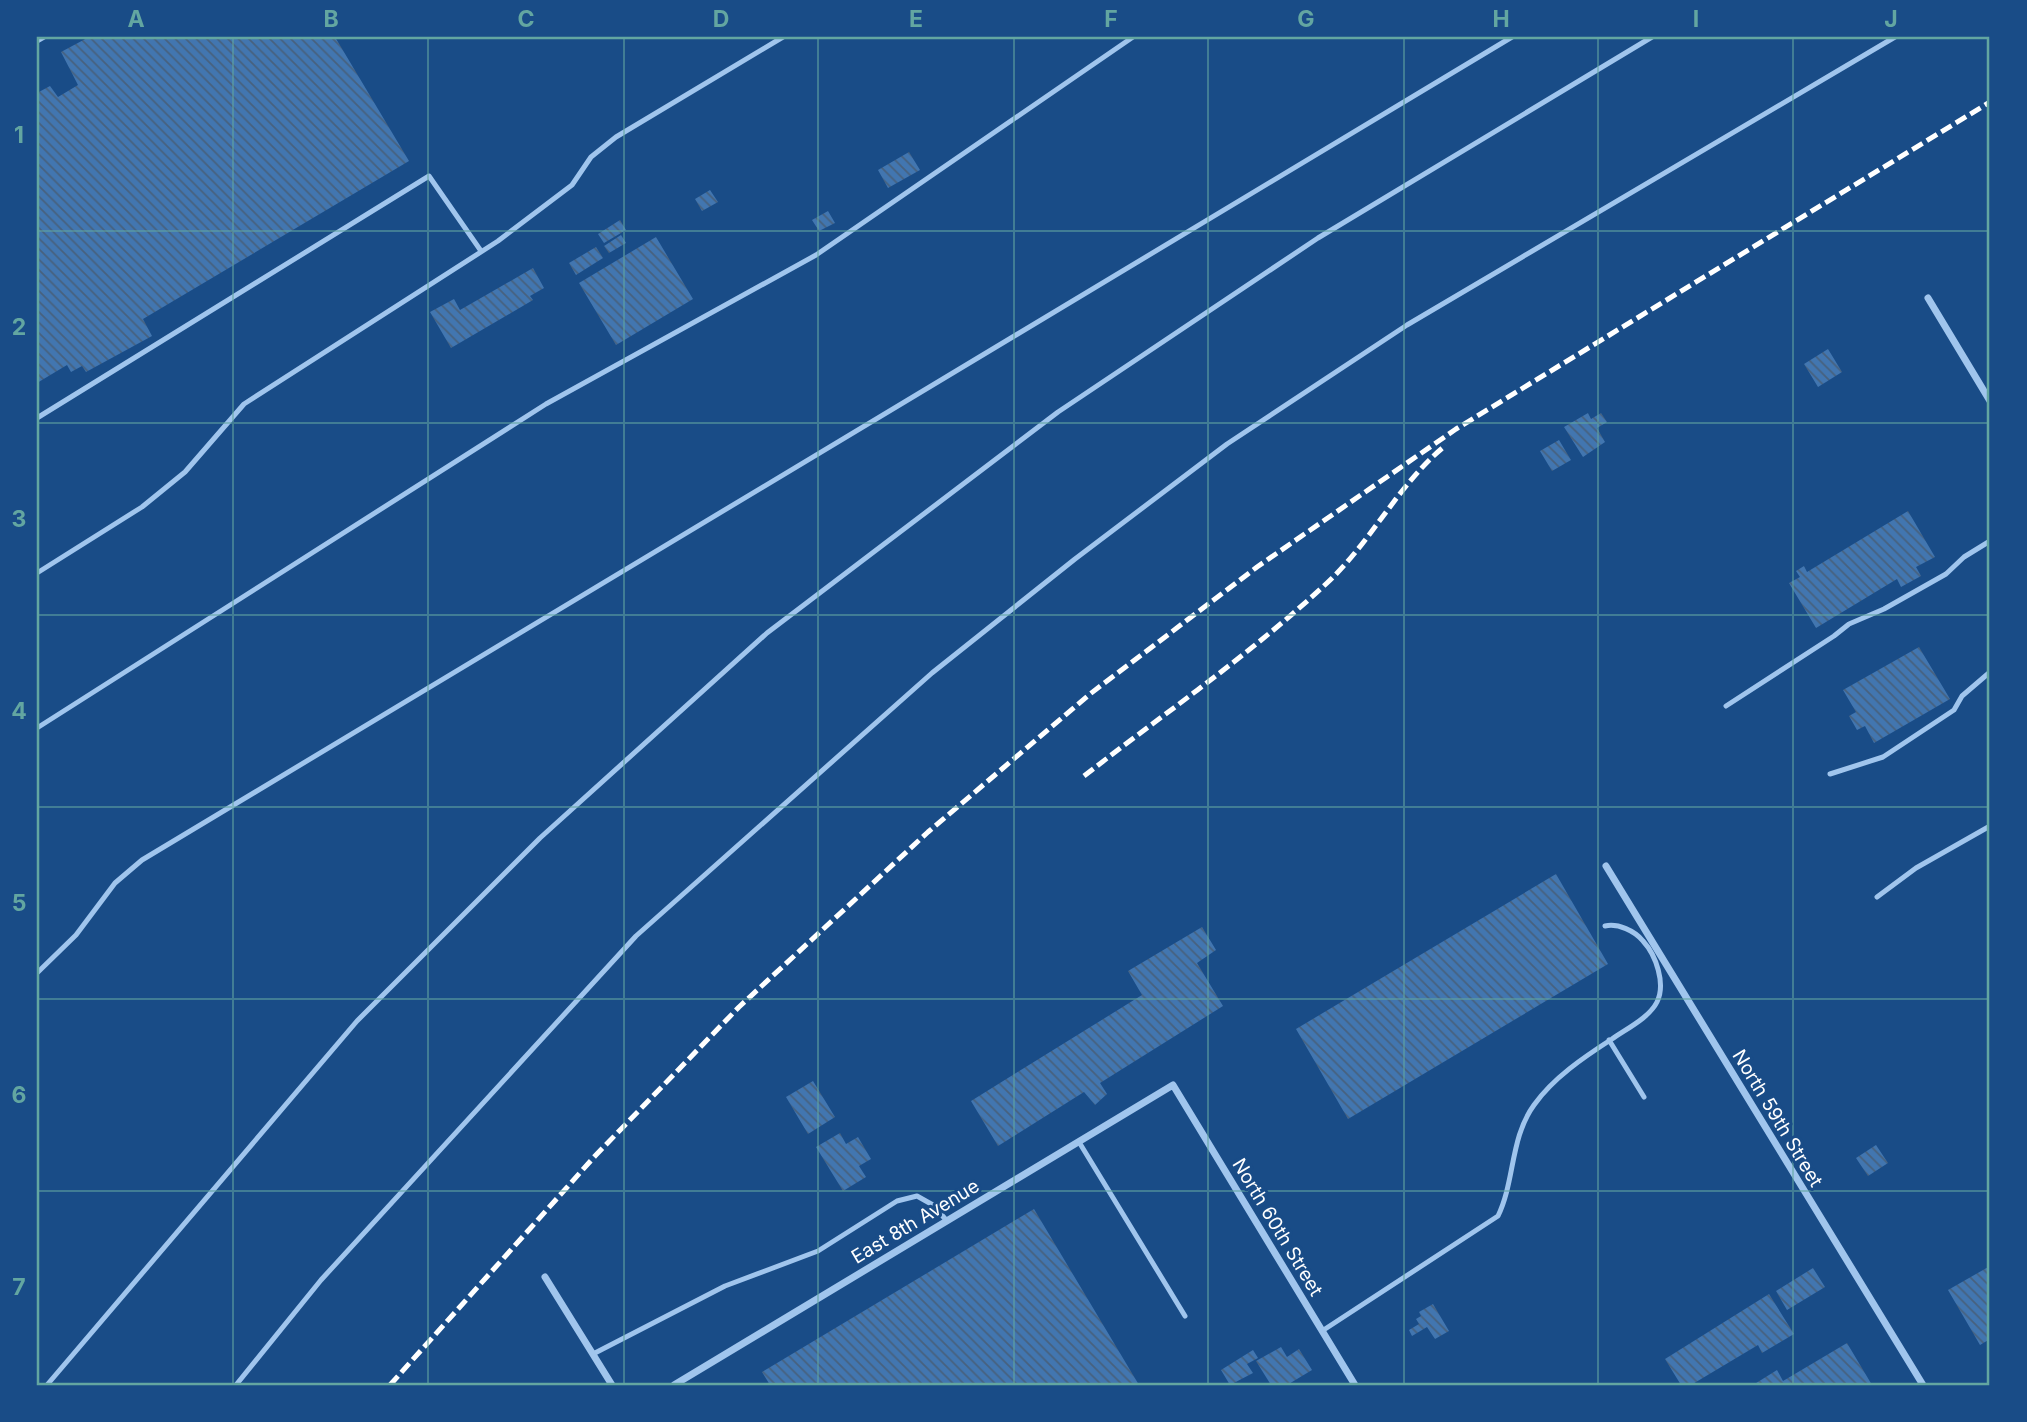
<svg xmlns="http://www.w3.org/2000/svg" width="2027" height="1422" viewBox="0 0 2027 1422" font-family="Inter,sans-serif">
	<defs>
		<pattern id="building-back-hatch" width="6" height="6" patternUnits="userSpaceOnUse" patternTransform="scale(1.75)"><rect width="6" height="6" fill="#4276b0"/><path d="M-1 5l2 2M0 0l6 6M5-1l2 2" fill="none" stroke="#47617e"/></pattern>
	</defs>
	<rect width="100%" height="100%" fill="#194c87"/>
	<path fill="url(#building-back-hatch)" d="M89 37H335L409 161 143 319 152 336 86 372 82 366 71 372 67 365 37 383V93L50 86 58 97 78 85 61 52Z
		M909 152 920 170 888 188 878 170Z
		M710 190 718 202 702 211 695 199Z
		M828 211 835 223 819 231 812 220Z
		M620 220 626 230 604 243 598 234Z
		M621 235 626 243 609 253 604 246Z
		M656 237 693 299 616 345 579 283Z
		M596 247 603 258 576 275 569 263Z
		M533 268 544 288 530 296 533 300 451 348 430 312 454 299 460 310Z
		M1828 349 1842 372 1818 387 1804 364Z
		M1588 413 1591 419 1601 413 1607 422 1597 428 1605 442 1583 457 1564 427Z
		M1559 440 1571 460 1552 471 1540 451Z
		M1908 511 1935 557 1916 567 1921 576 1901 587 1897 579 1816 628 1789 583 1800 577 1796 571 1804 566 1807 572Z
		M1919 647 1950 699 1874 743 1865 726 1857 730 1849 716 1856 712 1843 690Z
		M1556 874 1608 964 1348 1119 1296 1029Z
		M1202 927 1216 950 1197 963 1223 1006 1100 1083 1107 1094 1095 1105 1084 1092 998 1146 971 1101 1142 995 1128 971Z
		M813 1081 835 1117 808 1134 786 1097Z
		M840 1133 846 1144 858 1137 871 1159 859 1166 866 1177 843 1191 816 1147Z
		M1876 1145 1888 1163 1868 1176 1856 1158Z
		M1034 1209 1139 1385H770L762 1372Z
		M1990 1266V1339L1980 1345 1948 1290Z
		M1813 1268 1825 1287 1787 1310 1776 1291Z
		M1769 1294 1794 1334 1762 1353 1758 1345 1691 1385H1681L1665 1359Z
		M1433 1304 1449 1331 1435 1339 1427 1327 1412 1336 1409 1330 1419 1324 1416 1319 1421 1316 1419 1312Z
		M1847 1343 1872 1385H1753L1777 1370 1783 1381Z
		M1281 1347 1287 1357 1299 1349 1312 1370 1287 1385H1271L1256 1361Z
		M1253 1350 1258 1358 1247 1364 1253 1373 1230 1385 1221 1370Z"/>
	<g fill="none" stroke-linecap="round" stroke-linejoin="round">
		<path stroke="#a0c5ed" stroke-width="5" d="M37 41 44 37
			M37 418 429 176 481 251
			M37 573 142 507 185 472 244 404 498 241 572 185 591 157 616 137 783 37
			M1726 706 1834 636 1849 624 1884 609 1946 574 1964 557 1990 541
			M37 728 546 404 816 255 1133 37
			M1830 774 1883 757 1954 710 1962 696 1990 672
			M1877 897 1916 868 1990 826
			M37 973 76 935 115 883 142 860 1512 37
			M1609 1040 1644 1097
			M1079 1142 1185 1316
			M1322 1331 1498 1216C1515 1181 1510 1138 1534 1105 1553 1078 1584 1057 1612 1039 1626 1029 1649 1018 1657 1002 1666 984 1656 955 1643 941 1635 931 1618 923 1605 926
			M593 1354 725 1286 818 1251 897 1201 917 1196 933 1205 947 1221
			M47 1385 357 1021 540 838 767 633 1058 412 1318 238 1652 37
			M236 1385 321 1280 636 936 932 673 1075 559 1227 444 1407 325 1895 37"/>
		<path stroke="#a0c5ed" stroke-width="7" d="M1928 298 1990 401
			M1606 866 1923 1385
			M545 1277 612 1385
			M674 1385 1173 1085 1355 1385"/>
		<path stroke="#fff" stroke-width="5" stroke-dasharray="12 5" stroke-linecap="butt" d="M1084 776C1165 713 1252 653 1327 583 1372 541 1399 483 1446 445
			M390 1385 595 1156 739 1007 928 832 1090 694 1257 567 1456 429 1990 102"/>
	</g>
	<path fill="none" stroke="#63a6a1" stroke-width="2" stroke-opacity="0.55" d="M233 37V1385M428 37V1385M624 37V1385M818 37V1385M1014 37V1385M1208 37V1385M1404 37V1385M1598 37V1385M1793 37V1385M37 231H1990M37 423H1990M37 615H1990M37 807H1990M37 999H1990M37 1191H1990"/>
	<g text-anchor="middle" stroke-width="6" stroke-linejoin="round" paint-order="stroke">
		<g font-size="19" fill="#fff" stroke="#194c87">
			<text transform="translate(1778 1118) rotate(59)" y="7">North 59th Street</text>
			<text transform="translate(915 1221) rotate(-31)" y="7">East 8th Avenue</text>
			<text transform="translate(1278 1227) rotate(59)" y="7">North 60th Street</text>
		</g>
	</g>
	<rect width="2027" height="1422" fill="none" stroke="#194c87" stroke-width="77"/>
	<rect x="38" y="38" width="1950" height="1346" fill="none" stroke="#63a6a1" stroke-width="2.5"/>
	<g font-size="23" text-anchor="middle" font-weight="bold" fill="#63a6a1">
		<text x="136" y="27">A</text>
		<text x="331" y="27">B</text>
		<text x="526" y="27">C</text>
		<text x="721" y="27">D</text>
		<text x="916" y="27">E</text>
		<text x="1111" y="27">F</text>
		<text x="1306" y="27">G</text>
		<text x="1501" y="27">H</text>
		<text x="1696" y="27">I</text>
		<text x="1891" y="27">J</text>
		<text x="19" y="143">1</text>
		<text x="19" y="335">2</text>
		<text x="19" y="527">3</text>
		<text x="19" y="719">4</text>
		<text x="19" y="911">5</text>
		<text x="19" y="1103">6</text>
		<text x="19" y="1295">7</text>
	</g>
</svg>
